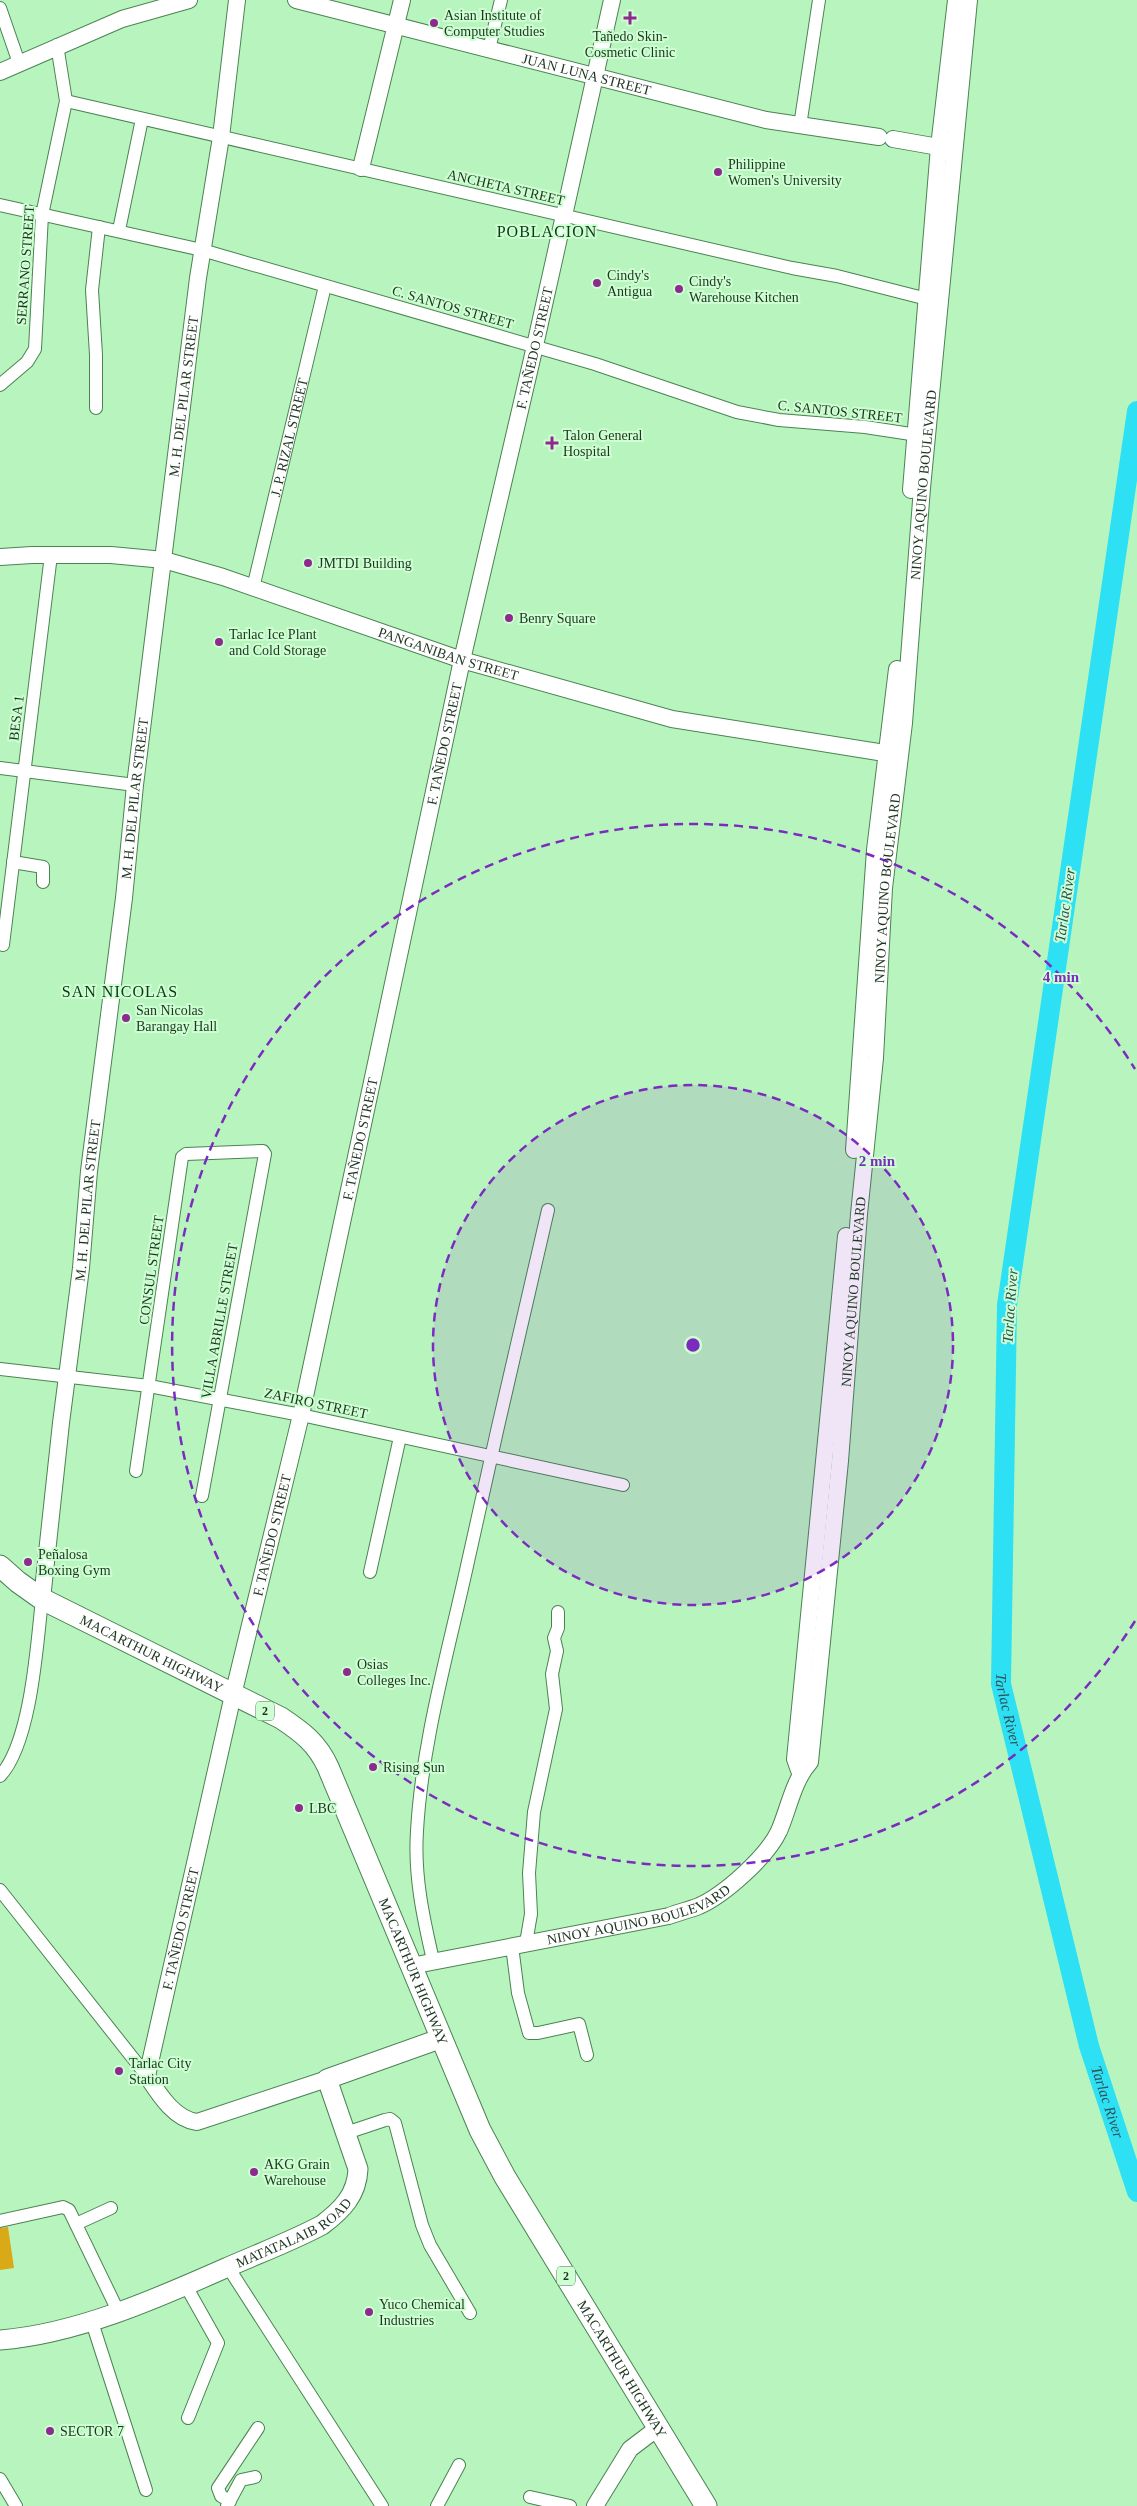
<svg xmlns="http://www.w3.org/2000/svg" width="1137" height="2506" viewBox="0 0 1137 2506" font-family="'Times New Roman',serif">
	<rect width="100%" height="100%" fill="#b8f5be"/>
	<path fill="#daa917" d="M8 2227 14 2268 0 2270V2228Z"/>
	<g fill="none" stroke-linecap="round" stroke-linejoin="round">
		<path stroke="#2de0f4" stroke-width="20" id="s1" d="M1137 411 1007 1305 1001 1684 1089 2046 1137 2192"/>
		<g stroke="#4a8352" stroke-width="14">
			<g id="street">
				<path d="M0 8 19 63"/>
				<path d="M489 49 501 0"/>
				<path d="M66 101 792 268 837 276 935 301"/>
				<path d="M800 126 819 0"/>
				<path d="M0 205 202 250 595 364 737 412 779 420 865 427 924 436"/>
				<path d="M119 230 142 119"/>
				<path d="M0 385 27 362 35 349 42 215 66 101 57 45"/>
				<path d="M96 408V355L92 290 99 227"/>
				<path id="s2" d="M253 588 325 286"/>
				<path d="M0 768 135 785"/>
				<path d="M13 862 43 867V882"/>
				<path d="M3 945 51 555"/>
				<path d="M0 1369 149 1386 301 1415 623 1485"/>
				<path d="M136 1471 182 1157 186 1154 263 1151 265 1154 202 1496"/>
				<path d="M370 1572 400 1437"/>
				<path d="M0 1776C31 1743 37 1645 42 1599"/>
				<path d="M0 1890 147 2076"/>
				<path d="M526 1943 531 1914 529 1873 534 1812 556 1709 552 1674 557 1651 554 1638 558 1628V1612"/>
				<path d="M512 1946 518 1993 529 2033H538L579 2024 587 2055"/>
				<path d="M433 1960C423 1917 414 1875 417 1831 422 1742 448 1653 467 1566 493 1447 520 1329 548 1210"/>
				<path d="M346 2133 385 2120 390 2119 395 2123 422 2225 430 2245 470 2313"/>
				<path d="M0 2221 63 2207 69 2210 118 2311"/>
				<path d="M76 2224 111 2208"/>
				<path d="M228 2267 382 2506"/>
				<path d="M186 2286 218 2343 188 2418"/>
				<path d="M91 2319 146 2490"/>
				<path d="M0 2479 16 2506"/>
				<path d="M530 2497 570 2506"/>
				<path d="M230 2501 221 2496 218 2488 258 2428"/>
				<path d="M227 2506 241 2480 255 2477"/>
				<path d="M437 2506 459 2465"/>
			</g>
		</g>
		<g stroke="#4a8352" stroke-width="18">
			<g id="secondary">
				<path id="s3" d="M296 0 766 120 879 137"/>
				<path d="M0 72 122 19 189 0"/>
				<path d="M893 139 950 149"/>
				<path d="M361 168 402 0"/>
				<path d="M911 490 939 147 956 0"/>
				<path id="s4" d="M0 557 32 555H111L164 560 223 577 462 660 672 719 897 755"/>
				<path d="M854 1150 875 850 897 669"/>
				<path id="s5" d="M42 1599 61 1423 81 1268 89 1171 124 898 135 785 198 278 221 137 237 0"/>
				<path d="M800 1773 795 1759 846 1236"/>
				<path id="s6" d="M411 1966 669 1916C679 1912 689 1910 699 1906 724 1895 767 1857 779 1831 789 1808 793 1781 810 1762L840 1461 859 1214 875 1058 884 888 904 723 922 488 969 0"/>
				<path id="s7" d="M327 2079 197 2122C174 2119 159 2094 147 2076L233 1695 301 1415 462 660 532 359 612 0"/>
				<path d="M595 2506 630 2449 659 2427"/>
			</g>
		</g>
		<g stroke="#4a8352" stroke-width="21">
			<g id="primary">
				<path id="s8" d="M0 2340C77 2334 158 2298 228 2267 260 2253 292 2241 322 2225 342 2210 357 2195 358 2169L327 2079 442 2038"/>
			</g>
		</g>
		<g stroke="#4a8352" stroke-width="23">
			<g id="highway">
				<path id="s9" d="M0 1566 18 1582 42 1599 281 1718C302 1732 317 1743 328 1767L480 2130 505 2177 706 2506"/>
			</g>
		</g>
		<use href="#street" stroke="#fff" stroke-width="12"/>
		<use href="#secondary" stroke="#fff" stroke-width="16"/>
		<use href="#primary" stroke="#fff" stroke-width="19"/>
		<use href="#highway" stroke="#fff" stroke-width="21"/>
	</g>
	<circle cx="693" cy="1345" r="260" fill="#7b2cbf" fill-opacity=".12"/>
	<g fill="none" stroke="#7b2cbf" stroke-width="2.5" stroke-dasharray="9 6">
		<circle cx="693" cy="1345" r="260"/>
		<path d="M1135 1621A521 521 0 1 1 1135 1069"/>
	</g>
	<g fill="#8e298f" stroke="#ceffd2" stroke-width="2">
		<path d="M627.5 10.5h5v5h5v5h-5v5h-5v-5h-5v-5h5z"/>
		<circle cx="434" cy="23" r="5"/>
		<circle cx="718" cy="172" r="5"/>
		<circle cx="597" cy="283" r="5"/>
		<circle cx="679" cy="289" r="5"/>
		<path d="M549.5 435.5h5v5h5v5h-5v5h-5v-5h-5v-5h5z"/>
		<circle cx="308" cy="563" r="5"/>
		<circle cx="509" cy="618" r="5"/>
		<circle cx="219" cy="642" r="5"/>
		<circle cx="126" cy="1018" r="5"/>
		<circle cx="28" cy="1562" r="5"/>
		<circle cx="347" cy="1672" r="5"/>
		<circle cx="373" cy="1767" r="5"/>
		<circle cx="299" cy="1808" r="5"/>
		<circle cx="119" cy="2071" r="5"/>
		<circle cx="254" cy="2172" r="5"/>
		<circle cx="369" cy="2312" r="5"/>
		<circle cx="50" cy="2431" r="5"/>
	</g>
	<g text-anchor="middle" stroke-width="4" stroke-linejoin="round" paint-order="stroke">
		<g fill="#ceffd2" stroke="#527255" stroke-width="1">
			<rect x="256" y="1701.5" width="18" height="19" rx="4"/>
			<rect x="557" y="2266.5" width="18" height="19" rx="4"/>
		</g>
		<g font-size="12" font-weight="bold" fill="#1d3520">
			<text x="265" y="1715">2</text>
			<text x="566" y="2280">2</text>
		</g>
		<g font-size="14" fill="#1d3520" stroke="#ceffd2" text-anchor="start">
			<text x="444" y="20">Asian Institute of<tspan x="444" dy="16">Computer Studies</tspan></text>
			<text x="630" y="41" text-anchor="middle">Tañedo Skin-<tspan x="630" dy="16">Cosmetic Clinic</tspan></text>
			<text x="728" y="169">Philippine<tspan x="728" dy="16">Women's University</tspan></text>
			<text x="607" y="280">Cindy's<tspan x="607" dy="16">Antigua</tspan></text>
			<text x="689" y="286">Cindy's<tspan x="689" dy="16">Warehouse Kitchen</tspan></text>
			<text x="563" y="440">Talon General<tspan x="563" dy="16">Hospital</tspan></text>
			<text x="318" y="568">JMTDI Building</text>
			<text x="519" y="623">Benry Square</text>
			<text x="229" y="639">Tarlac Ice Plant<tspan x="229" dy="16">and Cold Storage</tspan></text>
			<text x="136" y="1015">San Nicolas<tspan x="136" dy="16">Barangay Hall</tspan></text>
			<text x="38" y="1559">Peñalosa<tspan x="38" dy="16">Boxing Gym</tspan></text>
			<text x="357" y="1669">Osias<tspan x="357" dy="16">Colleges Inc.</tspan></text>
			<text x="383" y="1772">Rising Sun</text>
			<text x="309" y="1813">LBC</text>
			<text x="129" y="2068">Tarlac City<tspan x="129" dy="16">Station</tspan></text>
			<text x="264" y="2169">AKG Grain<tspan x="264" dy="16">Warehouse</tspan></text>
			<text x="379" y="2309">Yuco Chemical<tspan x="379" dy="16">Industries</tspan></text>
			<text x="60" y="2436">SECTOR 7</text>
		</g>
		<g font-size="14" fill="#1d3520" stroke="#ceffd2">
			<text dy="5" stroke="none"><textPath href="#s3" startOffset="300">JUAN LUNA STREET</textPath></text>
			<text transform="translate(506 187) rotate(13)" y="5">ANCHETA STREET</text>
			<text transform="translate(25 265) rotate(-86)" y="5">SERRANO STREET</text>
			<text transform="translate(453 307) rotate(16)" y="5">C. SANTOS STREET</text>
			<text dy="5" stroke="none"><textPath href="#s7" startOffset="1978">F. TAÑEDO STREET</textPath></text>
			<text dy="5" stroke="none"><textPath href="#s5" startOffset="1211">M. H. DEL PILAR STREET</textPath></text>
			<text transform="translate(840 411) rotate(6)" y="5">C. SANTOS STREET</text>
			<text dy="5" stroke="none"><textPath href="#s2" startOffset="155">J. P. RIZAL STREET</textPath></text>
			<text dy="5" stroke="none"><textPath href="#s6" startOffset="1764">NINOY AQUINO BOULEVARD</textPath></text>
			<text dy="5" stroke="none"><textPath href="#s4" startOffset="464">PANGANIBAN STREET</textPath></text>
			<text transform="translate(16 718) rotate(-83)" y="5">BESA 1</text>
			<text dy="5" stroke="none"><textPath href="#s7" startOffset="1572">F. TAÑEDO STREET</textPath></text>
			<text dy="5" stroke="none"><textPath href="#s5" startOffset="806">M. H. DEL PILAR STREET</textPath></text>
			<text dy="5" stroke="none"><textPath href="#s6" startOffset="1359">NINOY AQUINO BOULEVARD</textPath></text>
			<text dy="5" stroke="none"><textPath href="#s7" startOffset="1168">F. TAÑEDO STREET</textPath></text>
			<text dy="5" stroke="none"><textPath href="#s5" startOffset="401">M. H. DEL PILAR STREET</textPath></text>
			<text transform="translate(151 1270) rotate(-82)" y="5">CONSUL STREET</text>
			<text dy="5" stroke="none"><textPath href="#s6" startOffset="954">NINOY AQUINO BOULEVARD</textPath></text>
			<text transform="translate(219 1321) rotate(-80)" y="5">VILLA ABRILLE STREET</text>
			<text transform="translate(316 1403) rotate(12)" y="5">ZAFIRO STREET</text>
			<text dy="5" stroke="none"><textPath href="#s7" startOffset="762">F. TAÑEDO STREET</textPath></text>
			<text dy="5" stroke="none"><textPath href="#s9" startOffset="176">MACARTHUR HIGHWAY</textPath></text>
			<text dy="5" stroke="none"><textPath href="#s6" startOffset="234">NINOY AQUINO BOULEVARD</textPath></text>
			<text dy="5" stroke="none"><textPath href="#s7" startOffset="358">F. TAÑEDO STREET</textPath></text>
			<text dy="5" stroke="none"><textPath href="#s9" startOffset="611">MACARTHUR HIGHWAY</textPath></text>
			<text dy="5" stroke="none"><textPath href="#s8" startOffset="315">MATATALAIB ROAD</textPath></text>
			<text dy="5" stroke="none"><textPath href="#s9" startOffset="1061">MACARTHUR HIGHWAY</textPath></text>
		</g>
		<g font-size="15" font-style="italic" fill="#2f5156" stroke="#ceffd2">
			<text transform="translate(1065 905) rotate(-82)" y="5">Tarlac River</text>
			<text transform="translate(1010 1306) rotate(-86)" y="5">Tarlac River</text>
			<text dy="5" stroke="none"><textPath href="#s1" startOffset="1309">Tarlac River</textPath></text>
			<text dy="5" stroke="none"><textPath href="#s1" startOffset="1714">Tarlac River</textPath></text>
		</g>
		<g font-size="16" letter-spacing="1" fill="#0a3715" stroke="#ceffd2">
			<text x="547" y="237">POBLACION</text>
			<text x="120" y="997">SAN NICOLAS</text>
		</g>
	</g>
	<circle cx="693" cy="1345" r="8" fill="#7b2cbf" stroke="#ceffd2" stroke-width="2.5"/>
	<g font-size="15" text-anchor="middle" font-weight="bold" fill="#7b2cbf" stroke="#ceffd2" stroke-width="4" stroke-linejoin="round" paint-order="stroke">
		<text x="1061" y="982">4 min</text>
		<text x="877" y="1166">2 min</text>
	</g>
</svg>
